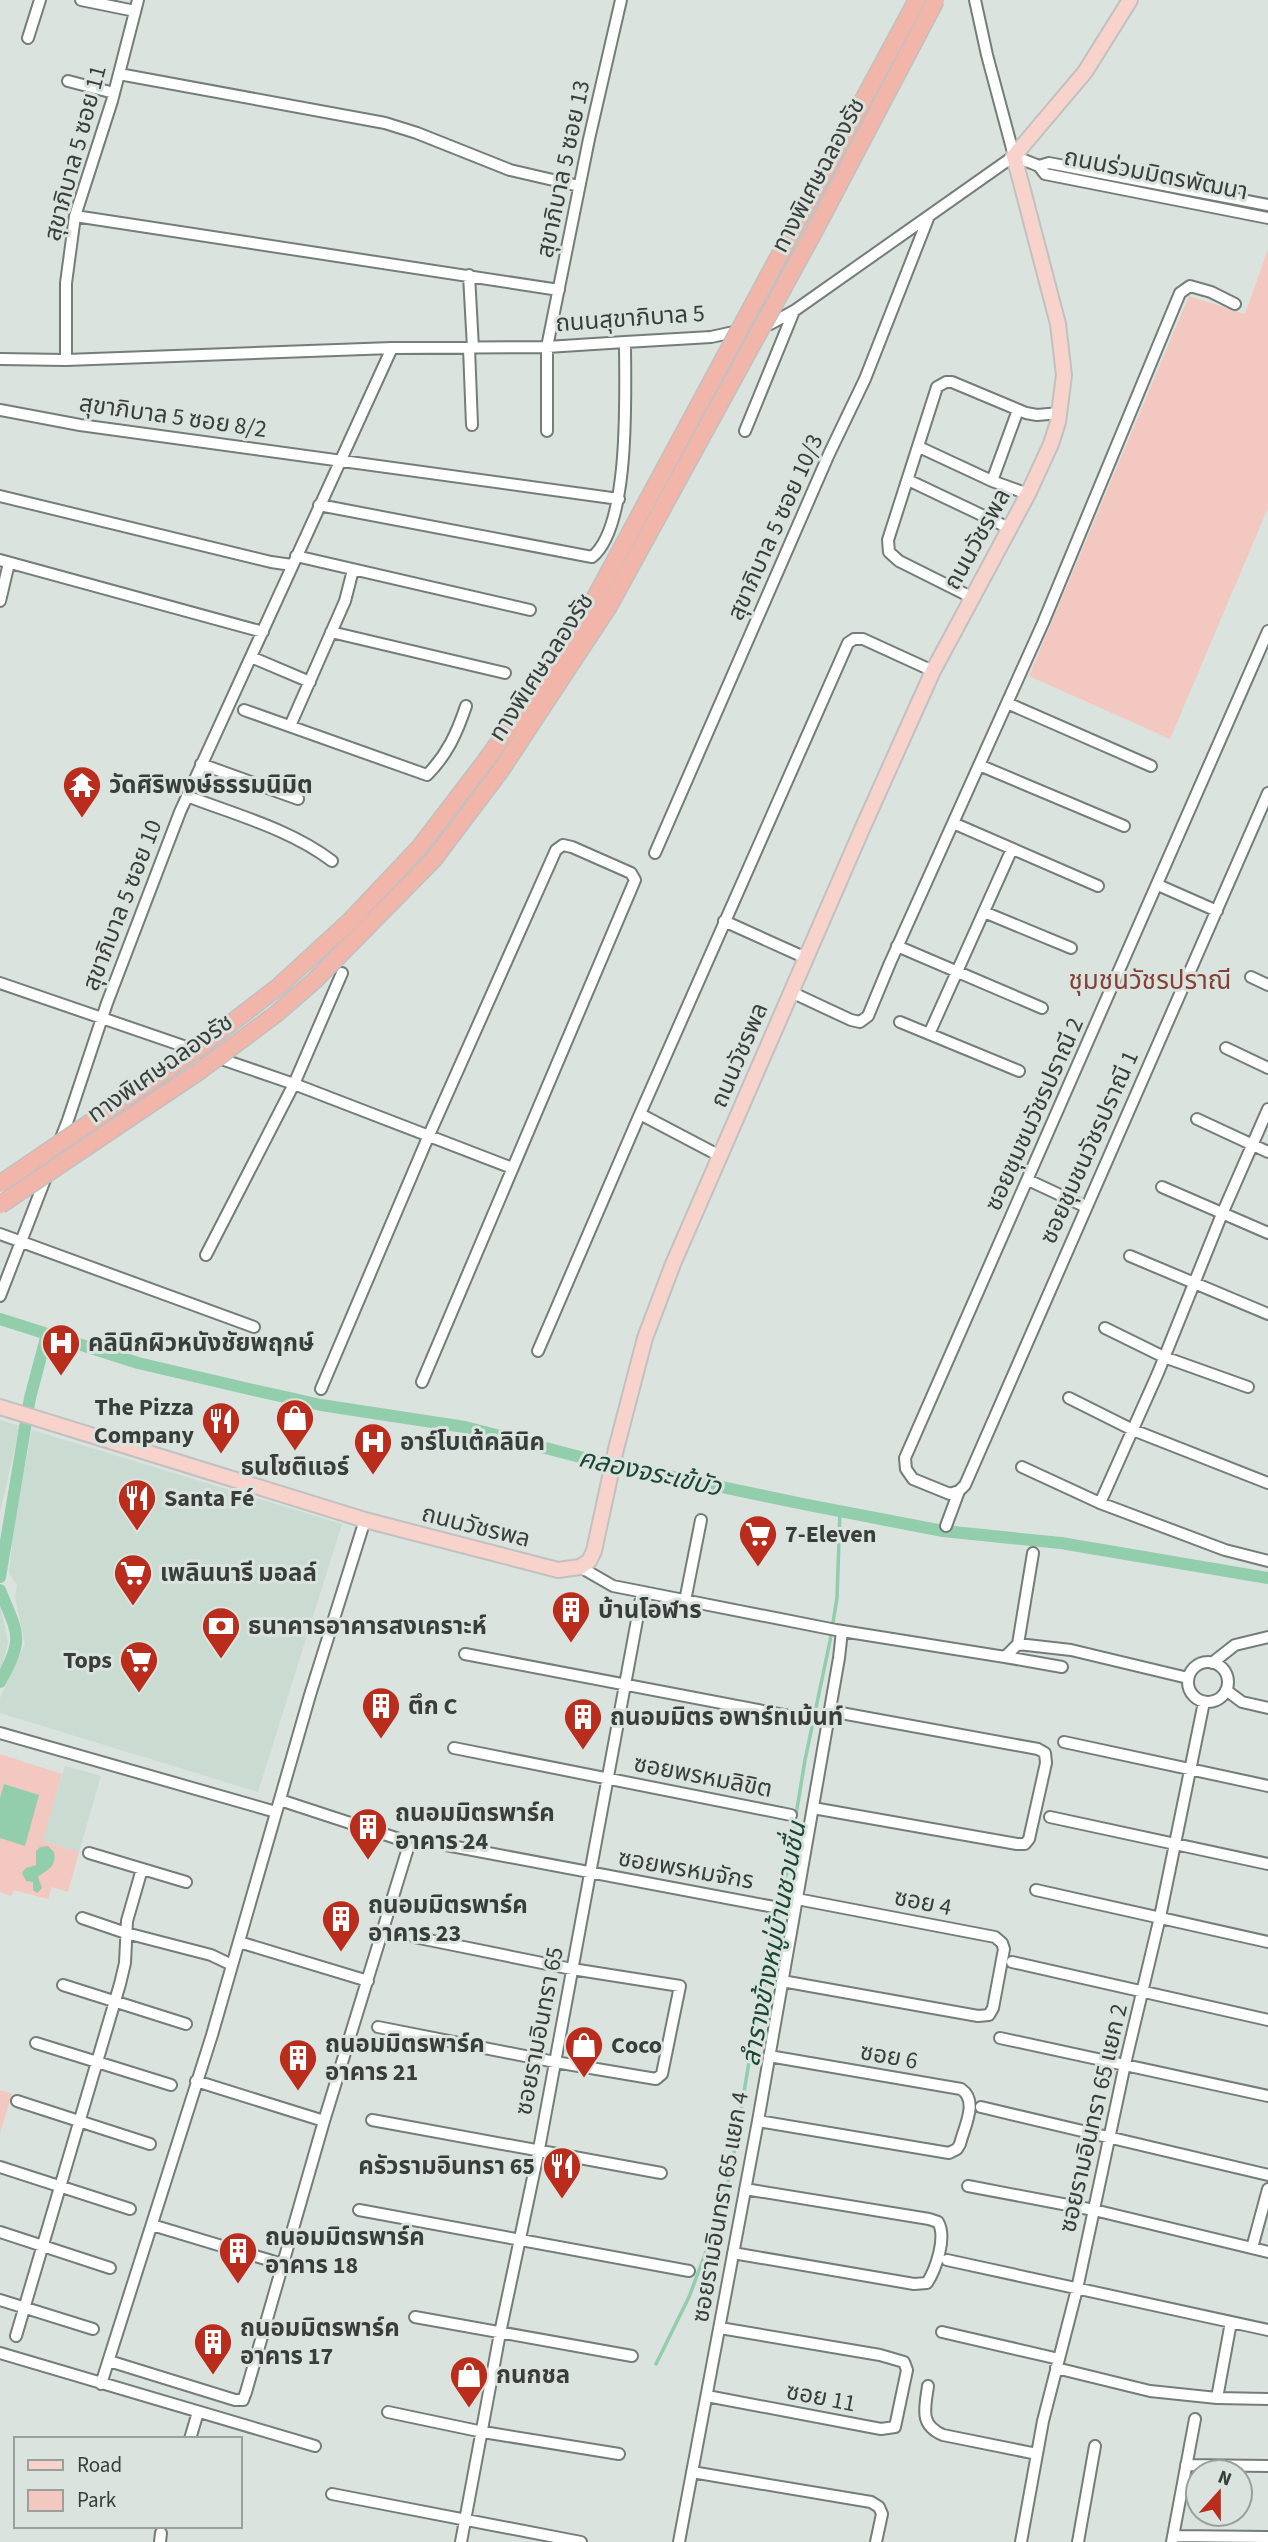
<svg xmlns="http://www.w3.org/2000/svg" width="1268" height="2542" viewBox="0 0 1268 2542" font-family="'Source Sans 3','Noto Sans Thai',sans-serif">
	<rect width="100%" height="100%" fill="#dae3de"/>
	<path fill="#cadbd1" d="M0 1420 20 1426 0 1512Z
		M32 1430 342 1524 258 1792 0 1713V1698L25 1644 15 1598 17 1585 9 1573 14 1524Z
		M0 1603 8 1643 0 1673Z
		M65 1766 101 1776 79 1852 42 1841Z"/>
	<path fill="#f3c8c0" d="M1268 249V508L1170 739 1029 676 1189 296 1245 314Z
		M0 1754 62 1774 43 1841 79 1852 68 1892 52 1887 48 1899 14 1890 11 1896 0 1892Z
		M0 2090 12 2094 0 2133Z"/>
	<path fill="#92cdac" d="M4 1784 39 1795 25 1846 0 1838V1798Z
		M48 1846 54 1852C57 1868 47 1869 38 1877L42 1888 37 1893 33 1890V1882L26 1881 22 1873 26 1868 36 1865V1851L40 1847Z"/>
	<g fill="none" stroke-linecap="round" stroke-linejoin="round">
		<path stroke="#92cdac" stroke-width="3.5" d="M656 2364 689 2297 713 2233 731 2171 750 2056 786 1876 805 1760 830 1641 837 1598 840 1511"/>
		<path stroke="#92cdac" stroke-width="12" d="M0 1319 138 1363 249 1389 321 1405 465 1427 584 1458 803 1504 943 1531 1061 1543 1268 1578
			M0 1577 30 1398 47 1334
			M0 1590C18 1635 25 1637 0 1682"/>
		<g stroke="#747d77" stroke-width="14">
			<path id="minor" d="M81 0 135 11
				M975 0 987 55 1014 156
				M28 38 40 0
				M119 74 385 123 417 133 510 170 579 186
				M68 81 114 93
				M1014 156 1039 166 1045 174 1268 218
				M1039 166 1049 163 1268 205
				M75 216 559 290
				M469 275 473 348
				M469 348 472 425
				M0 359 66 360 392 348 547 347 625 342 711 337 770 324 794 311 1014 156
				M66 360V283L75 216 112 101 138 0
				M0 410 80 425 619 499
				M547 431V347L589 139 621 0
				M745 431 794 311
				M919 447 992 481 1028 494
				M908 480 1009 528
				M992 481 1018 410
				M0 496 271 562 292 565
				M319 505 592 557C631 526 625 390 625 342
				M296 556 530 610
				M0 560 263 632
				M971 597 899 561 889 552 888 540 937 387 946 382H952L1026 413 1037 415 1060 413
				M0 601 9 563
				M1268 631 905 1458 906 1469 913 1479 950 1494 959 1491 965 1485 1268 793
				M331 632 505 673
				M251 657 310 682
				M1007 703 1151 766
				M244 710 427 775C447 755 457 733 466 706
				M290 726 345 601 353 570
				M201 764 298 799
				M979 765 1124 826
				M187 796C236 815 290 829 332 861
				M953 823 1098 886
				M655 853 829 454 865 379 929 216
				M1158 885 1217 911
				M984 912 1071 948
				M724 921 806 958
				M897 946 1042 1008
				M342 973 294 1084 512 1168
				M1251 977 1268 985
				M0 983 294 1084 206 1255
				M791 992 851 1020 860 1022 868 1016 890 963 1043 623 1180 293 1190 286 1211 292 1235 304
				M900 1022 1019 1071
				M929 1034 1012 849
				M1226 1048 1268 1068
				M640 1114 848 643 854 639H863L933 671
				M1197 1119 1268 1152
				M1028 1180 1086 1207
				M1162 1187 1268 1233
				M0 1234 254 1327
				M1130 1256 1268 1314
				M0 1296 68 1120 107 1003 180 812 392 348
				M1105 1328 1164 1357 1248 1387
				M538 1351 640 1114 720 1156
				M321 1389 429 1135 556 850 563 845 572 847 631 873 635 880 422 1382
				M1069 1398 1133 1430 1268 1483
				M1022 1467 1100 1503 1225 1550 1268 1561
				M1100 1503 1158 1373 1222 1214 1268 1109
				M946 1526 959 1491
				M580 1567 613 1586 836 1630 1005 1657 1018 1644 1071 1650 1188 1678
				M685 1601 701 1520
				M1018 1644 1033 1553
				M465 1654 805 1719
				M1005 1657 1062 1667
				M1188 1682a20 20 0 1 1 40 0a20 20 0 1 1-40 0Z
				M1212 1663 1235 1645 1268 1637
				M1226 1690 1242 1702 1268 1708
				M0 1733 276 1812
				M1064 1742 1268 1786
				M454 1748 791 1815
				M813 1808 1017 1844H1025L1029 1839 1046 1763 1045 1753 1038 1749 830 1711
				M1050 1817 1268 1864
				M446 1845 774 1907
				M89 1853 186 1882
				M1036 1890 1268 1942
				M82 1918 126 1933 211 1955 232 1965
				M239 1942 368 1981
				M1012 1962 1268 2020
				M782 1981 978 2016 989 2015 993 2008 1004 1949 1002 1943 995 1937 797 1899
				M63 1985 186 2024
				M378 2027 555 2062 656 2079 662 2074 680 1986 572 1969 414 1937
				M1000 2038 1268 2096
				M36 2043 171 2085
				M196 2081 324 2121
				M17 2101 150 2144
				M981 2107 1268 2175
				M372 2120 661 2173
				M758 2121 949 2153 957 2149 960 2144C964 2127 979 2101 961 2089L769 2056
				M0 2167 130 2209
				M968 2186 1094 2210 1268 2252
				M359 2210 689 2271
				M152 2225 282 2264
				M0 2232 110 2268
				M1252 2248 1268 2189
				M733 2253 914 2284 927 2283C936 2269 947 2237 938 2222L929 2219 745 2189
				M947 2260 1268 2330
				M0 2300 93 2329
				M415 2317 632 2356
				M942 2332 1059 2359
				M16 2336 120 1984 125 1963 127 1921 142 1869
				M0 2353 315 2446
				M109 2361 235 2400H243L246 2392 324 2121 408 1848 405 1841 280 1800
				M1056 2368 1150 2391 1217 2398 1268 2399
				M101 2384 212 2035 310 1695 365 1520
				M928 2386C925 2408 919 2425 943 2435L1037 2454
				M707 2396 881 2429 895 2427 907 2370 904 2362 880 2355 720 2328
				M1217 2398 1231 2322
				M388 2412 483 2432 619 2454
				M190 2439 198 2412
				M1186 2465 1268 2466
				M692 2472 871 2502 879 2507 882 2514 876 2542
				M332 2494 581 2542
				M1173 2536 1268 2537
				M160 2542 161 2533
				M461 2542 500 2333 539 2149 642 1593
				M679 2542 758 2121 839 1658 842 1631
				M1021 2542 1043 2421 1077 2289 1125 2064 1160 1917 1204 1702
				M1078 2542 1095 2446
				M1172 2542 1195 2419"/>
		</g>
		<g stroke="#c0c1c0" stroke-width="18">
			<path id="major" d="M0 1407 365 1520 558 1570 580 1567 589 1561 594 1551 616 1449 645 1338 673 1264 863 827 933 671 1028 494 1051 444 1058 422 1064 375 1058 324 1014 156 1085 72 1130 0"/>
		</g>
		<use href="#minor" stroke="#fff" stroke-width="10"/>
		<use href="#major" stroke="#f7d3cc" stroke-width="14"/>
		<g stroke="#c0c1c0" stroke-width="19" stroke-linecap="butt">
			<path id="highway-bridge" d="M0 1184 199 1048 278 987 349 922 419 848 484 763 537 689 596 596 917 0
				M0 1205 201 1070 276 1014 314 981 434 859 501 770 609 606 815 230 936 0"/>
		</g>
		<use href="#highway-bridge" stroke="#f1b5aa" stroke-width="16"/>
	</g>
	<defs>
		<g id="temple-pin" transform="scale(2.0125)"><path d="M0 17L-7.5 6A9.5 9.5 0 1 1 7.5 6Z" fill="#ba2d1d" stroke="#dae3de"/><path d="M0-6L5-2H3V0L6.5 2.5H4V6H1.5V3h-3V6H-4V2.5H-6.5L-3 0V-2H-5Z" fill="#fff"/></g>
		<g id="hospital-pin" transform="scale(2.0125)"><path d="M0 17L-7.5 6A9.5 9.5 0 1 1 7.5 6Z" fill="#ba2d1d" stroke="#dae3de"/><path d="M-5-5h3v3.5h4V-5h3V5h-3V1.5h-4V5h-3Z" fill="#fff"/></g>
		<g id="shop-pin" transform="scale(2.0125)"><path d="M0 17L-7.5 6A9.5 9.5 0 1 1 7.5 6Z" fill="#ba2d1d" stroke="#dae3de"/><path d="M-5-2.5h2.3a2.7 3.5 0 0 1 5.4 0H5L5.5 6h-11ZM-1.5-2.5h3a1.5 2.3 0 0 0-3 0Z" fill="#fff"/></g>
		<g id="restaurant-pin" transform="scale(2.0125)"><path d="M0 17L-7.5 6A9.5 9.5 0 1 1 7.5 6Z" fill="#ba2d1d" stroke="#dae3de"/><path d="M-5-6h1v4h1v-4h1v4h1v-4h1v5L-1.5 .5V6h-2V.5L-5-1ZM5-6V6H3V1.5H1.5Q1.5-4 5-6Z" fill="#fff"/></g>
		<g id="supermarket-pin" transform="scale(2.0125)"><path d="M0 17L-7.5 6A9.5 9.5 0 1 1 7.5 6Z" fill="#ba2d1d" stroke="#dae3de"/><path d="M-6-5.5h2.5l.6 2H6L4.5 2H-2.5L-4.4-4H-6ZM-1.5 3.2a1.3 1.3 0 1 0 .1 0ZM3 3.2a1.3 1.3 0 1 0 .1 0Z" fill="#fff"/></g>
		<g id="building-pin" transform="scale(2.0125)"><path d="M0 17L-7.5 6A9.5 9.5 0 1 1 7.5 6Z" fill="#ba2d1d" stroke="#dae3de"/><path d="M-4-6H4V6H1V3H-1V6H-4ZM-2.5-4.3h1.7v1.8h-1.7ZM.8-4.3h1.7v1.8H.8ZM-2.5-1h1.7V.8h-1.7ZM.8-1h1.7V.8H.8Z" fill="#fff"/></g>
		<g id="bank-pin" transform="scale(2.0125)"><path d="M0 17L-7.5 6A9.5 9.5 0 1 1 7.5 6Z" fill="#ba2d1d" stroke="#dae3de"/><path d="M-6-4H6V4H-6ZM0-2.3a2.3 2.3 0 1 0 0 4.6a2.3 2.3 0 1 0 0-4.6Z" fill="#fff"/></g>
	</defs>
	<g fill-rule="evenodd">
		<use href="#temple-pin" x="82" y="785"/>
		<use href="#hospital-pin" x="61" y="1343"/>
		<use href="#shop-pin" x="295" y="1418"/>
		<use href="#restaurant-pin" x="221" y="1421"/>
		<use href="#hospital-pin" x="373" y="1442"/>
		<use href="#restaurant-pin" x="137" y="1498"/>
		<use href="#supermarket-pin" x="758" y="1534"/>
		<use href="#supermarket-pin" x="133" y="1573"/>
		<use href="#building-pin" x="571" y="1610"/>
		<use href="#bank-pin" x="221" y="1626"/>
		<use href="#supermarket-pin" x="139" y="1660"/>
		<use href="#building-pin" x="381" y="1706"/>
		<use href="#building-pin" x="583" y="1717"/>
		<use href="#building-pin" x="368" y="1827"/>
		<use href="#building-pin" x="341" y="1919"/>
		<use href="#shop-pin" x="584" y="2045"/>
		<use href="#building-pin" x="298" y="2058"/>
		<use href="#restaurant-pin" x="562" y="2166"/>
		<use href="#building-pin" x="238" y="2251"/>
		<use href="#building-pin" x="213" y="2342"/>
		<use href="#shop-pin" x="469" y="2375"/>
	</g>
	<g text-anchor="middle" stroke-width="6" stroke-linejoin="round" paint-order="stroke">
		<g font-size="24" fill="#393d3b" stroke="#dae3de">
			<text transform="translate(75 153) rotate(-75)" y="8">สุขาภิบาล 5 ซอย 11</text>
			<text transform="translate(563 169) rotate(-78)" y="8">สุขาภิบาล 5 ซอย 13</text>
			<text transform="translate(1156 174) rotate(11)" y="8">ถนนร่วมมิตรพัฒนา</text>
			<text transform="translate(818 175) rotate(-62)" y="8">ทางพิเศษฉลองรัช</text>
			<text transform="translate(630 318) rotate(-4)" y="8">ถนนสุขาภิบาล 5</text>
			<text transform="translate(173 416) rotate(8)" y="8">สุขาภิบาล 5 ซอย 8/2</text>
			<text transform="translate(775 527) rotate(-66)" y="8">สุขาภิบาล 5 ซอย 10/3</text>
			<text transform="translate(977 539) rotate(-61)" y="8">ถนนวัชรพล</text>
			<text transform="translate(541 667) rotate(-57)" y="8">ทางพิเศษฉลองรัช</text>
			<text transform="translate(122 905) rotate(-69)" y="8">สุขาภิบาล 5 ซอย 10</text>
			<text transform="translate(739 1055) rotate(-67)" y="8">ถนนวัชรพล</text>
			<text transform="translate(160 1068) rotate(-35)" y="8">ทางพิเศษฉลองรัช</text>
			<text transform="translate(1034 1114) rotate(-66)" y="8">ซอยชุมชนวัชรปราณี 2</text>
			<text transform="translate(1089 1147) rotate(-66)" y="8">ซอยชุมชนวัชรปราณี 1</text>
			<text transform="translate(476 1526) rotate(14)" y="8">ถนนวัชรพล</text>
			<text transform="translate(703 1776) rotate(11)" y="8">ซอยพรหมลิขิต</text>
			<text transform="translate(686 1869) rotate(10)" y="8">ซอยพรหมจักร</text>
			<text transform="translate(923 1902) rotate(11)" y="8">ซอย 4</text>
			<text transform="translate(539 2031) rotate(-79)" y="8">ซอยรามอินทรา 65</text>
			<text transform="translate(889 2056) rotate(10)" y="8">ซอย 6</text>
			<text transform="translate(1093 2118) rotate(-77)" y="8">ซอยรามอินทรา 65 แยก 2</text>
			<text transform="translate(720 2207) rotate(-80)" y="8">ซอยรามอินทรา 65 แยก 4</text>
			<text transform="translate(821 2397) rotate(11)" y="8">ซอย 11</text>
		</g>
		<g font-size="24" font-weight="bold" fill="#393d3b" stroke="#dae3de" text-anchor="start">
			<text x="109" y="793">วัดศิริพงษ์ธรรมนิมิต</text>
			<text x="88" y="1351">คลินิกผิวหนังชัยพฤกษ์</text>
			<text x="194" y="1415" text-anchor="end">The Pizza<tspan x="194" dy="28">Company</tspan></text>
			<text x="400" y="1450">อาร์โบเต้คลินิค</text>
			<text x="295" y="1475" text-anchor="middle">ธนโชติแอร์</text>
			<text x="164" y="1506">Santa Fé</text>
			<text x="785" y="1542">7-Eleven</text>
			<text x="160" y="1581">เพลินนารี มอลล์</text>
			<text x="598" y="1618">บ้านโอฬาร</text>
			<text x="248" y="1634">ธนาคารอาคารสงเคราะห์</text>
			<text x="112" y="1668" text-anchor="end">Tops</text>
			<text x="408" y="1714">ตึก C</text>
			<text x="610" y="1725">ถนอมมิตร อพาร์ทเม้นท์</text>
			<text x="395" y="1821">ถนอมมิตรพาร์ค<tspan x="395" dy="28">อาคาร 24</tspan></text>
			<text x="368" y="1913">ถนอมมิตรพาร์ค<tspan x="368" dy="28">อาคาร 23</tspan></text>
			<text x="325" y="2052">ถนอมมิตรพาร์ค<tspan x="325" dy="28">อาคาร 21</tspan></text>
			<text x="611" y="2053">Coco</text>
			<text x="535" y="2174" text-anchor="end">ครัวรามอินทรา 65</text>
			<text x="265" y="2245">ถนอมมิตรพาร์ค<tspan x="265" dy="28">อาคาร 18</tspan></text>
			<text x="240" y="2336">ถนอมมิตรพาร์ค<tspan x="240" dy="28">อาคาร 17</tspan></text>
			<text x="496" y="2383">กนกชล</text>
		</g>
		<g font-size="26" fill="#863f34" stroke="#dae3de">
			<text x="1150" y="989">ชุมชนวัชรปราณี</text>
		</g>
		<g font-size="26" font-style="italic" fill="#194731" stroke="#dae3de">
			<text transform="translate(650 1472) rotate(12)" y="9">คลองจระเข้บัว</text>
			<text transform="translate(773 1944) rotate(-79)" y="9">ลำรางข้างหมู่บ้านชวนชื่น</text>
		</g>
	</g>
	<rect x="14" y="2437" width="228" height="91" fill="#dae3de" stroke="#9aa19d" stroke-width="2"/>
	<rect x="28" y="2460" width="35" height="10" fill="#f7d3cc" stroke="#9aa19d" stroke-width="2"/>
	<text x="77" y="2472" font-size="21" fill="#393d3b">Road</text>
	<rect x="28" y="2490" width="35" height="21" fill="#f3c8c0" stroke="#9aa19d" stroke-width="2"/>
	<text x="77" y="2507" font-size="21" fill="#393d3b">Park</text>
	<g transform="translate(1219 2493) rotate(21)"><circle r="33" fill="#dae3de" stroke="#9aa19d" stroke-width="2"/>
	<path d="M0-5L12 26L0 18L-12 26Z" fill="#ba2d1d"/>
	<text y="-10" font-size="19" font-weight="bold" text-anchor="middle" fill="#393d3b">N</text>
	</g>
</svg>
